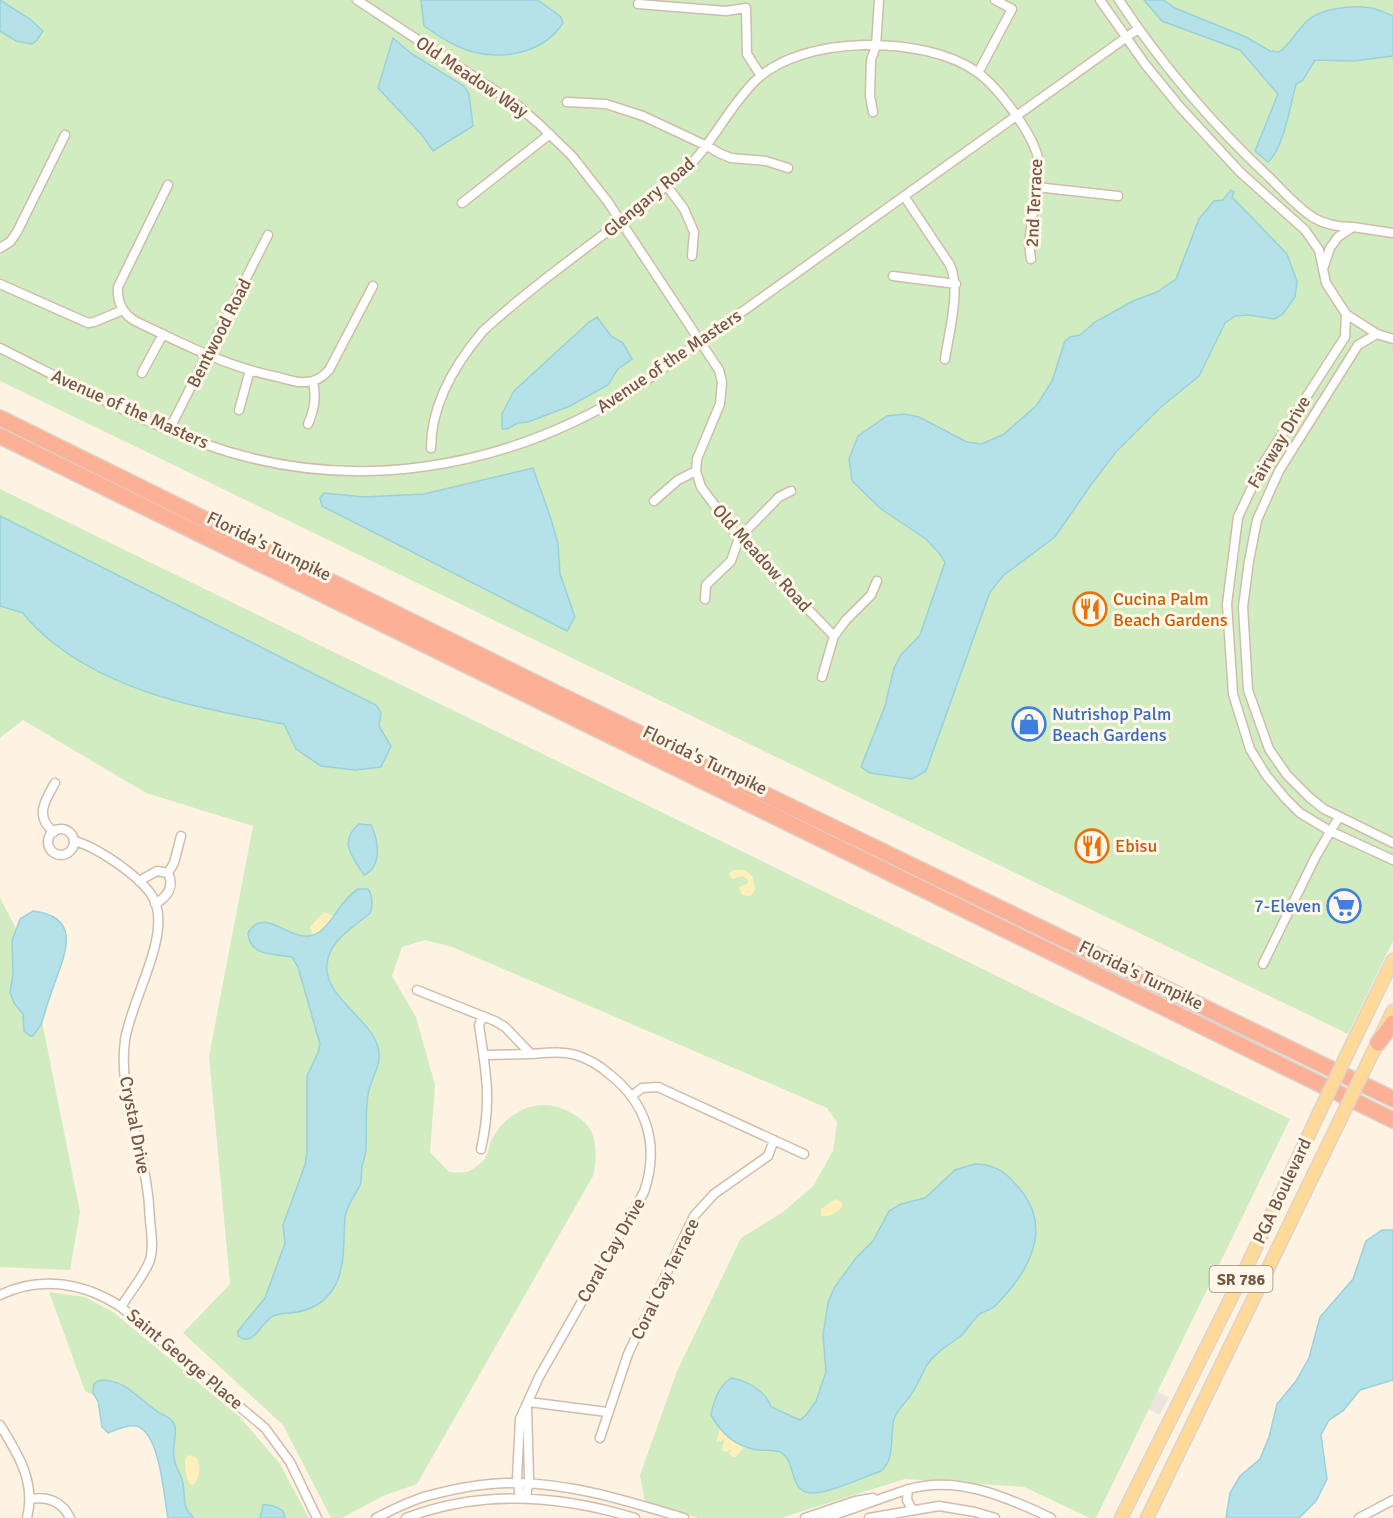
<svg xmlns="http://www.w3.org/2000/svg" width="1393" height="1518" viewBox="0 0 1393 1518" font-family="Signika,sans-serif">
	<rect width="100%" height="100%" fill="#fef3e2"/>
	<path fill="#ece5dd" d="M1152 1389 1169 1397 1160 1415 1143 1407Z"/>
	<path fill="#d1ecc0" d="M0 0H1393V941L1348 1034 0 381Z
		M0 489 1290 1119 1096 1518H1090L1024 1487 905 1479 781 1518H698L645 1502 640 1475 677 1371 741 1238 783 1212 813 1186 833 1151 837 1122 827 1108 452 947 425 940 402 947 392 976 416 1017 435 1085 430 1152 449 1172C466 1173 468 1174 482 1162 489 1156 488 1145 493 1137 507 1113 535 1097 563 1109 574 1113 589 1123 593 1135 597 1150 596 1161 593 1176L417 1484 383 1496 342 1518H331L283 1425 183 1333 230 1284 209 1056 253 826 146 793 23 720 0 738Z
		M0 898 28 951 80 1212 70 1270 0 1267Z
		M49 1292 85 1297 113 1312 240 1417 280 1464 309 1518H178L162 1440 127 1410 85 1391Z"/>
	<path fill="#fff0bb" d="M733 870H745L753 877 755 890 750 896 742 895 739 887 747 884 748 880 742 876 732 879 729 874Z
		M324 912 334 916 321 932 313 935 310 927Z
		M836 1199 843 1203 841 1208C837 1213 827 1218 821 1216V1209Z
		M720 1429 733 1442 744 1447 736 1457H733L729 1454 733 1448 727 1452 722 1451 724 1440 716 1442Z
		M189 1455 197 1458C201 1465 200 1480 193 1485L190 1484C186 1480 185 1466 185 1459Z"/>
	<path fill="#b5e1e8" stroke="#9bd1db" stroke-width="1.5" d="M0 0 30 19 43 31 37 40 32 44 16 41 0 31Z
		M421 0H538L561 17 563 23C541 57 491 63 455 45 444 40 434 33 424 26Z
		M1144 0H1163L1175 8 1246 37 1270 51 1279 52C1290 45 1297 30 1307 21 1321 8 1352 5 1371 8 1378 9 1386 13 1393 16V56L1353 61 1315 60 1303 80 1296 84C1291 103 1283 150 1268 162L1255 151 1278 94 1240 50 1162 21Z
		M393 38 412 54 464 86 469 94 473 126 433 151 422 135 378 88Z
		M1231 190 1234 192 1232 197 1287 254 1297 281 1295 297 1283 314 1275 319 1248 315 1235 316 1225 323 1199 376 1161 407 1116 452 1090 486 1055 537 1004 575 990 592 926 771 912 779 870 773 861 767 885 706 894 668 901 655 920 635 945 562 939 553 926 539 881 509 852 481 849 459 858 436 887 416 904 414 919 417 967 442 982 444 1004 434 1037 405 1052 381 1065 341 1070 337 1080 335 1095 322 1133 301 1157 292 1176 279 1199 219 1214 201 1223 200Z
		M597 317 611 336 623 343 632 359 618 369 608 385 570 406 528 422 518 423 507 429H502V414L514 391 589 322Z
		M533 468 550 516 558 543 560 574 575 617 567 631 322 506 320 498 324 493 365 497 424 494Z
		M0 516 376 705 381 713 379 726 391 746 381 767 355 770 321 766 296 749 284 724C205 709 121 695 56 645 43 635 33 626 23 613L0 606Z
		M359 824 371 825C379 841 382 867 364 875 352 856 338 842 359 824Z
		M358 889H368C373 897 373 905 370 913 354 927 329 940 327 964 323 996 370 1018 378 1047 383 1066 370 1078 368 1095 365 1113 367 1131 366 1149 366 1155 363 1161 362 1167 361 1173 362 1180 360 1185 355 1197 346 1205 345 1218 343 1240 346 1270 333 1289 324 1304 307 1311 291 1313 285 1313 278 1314 273 1316 261 1322 254 1348 238 1336V1331L265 1298 285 1243 283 1225 305 1165 307 1151V1076L318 1053 320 1044 298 967 292 957C274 954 249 956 248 933 264 906 287 939 309 936 329 934 338 901 358 889Z
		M33 911C83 917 65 954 54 985 49 998 45 1012 41 1025L33 1036H30L24 1031 23 1014 14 1003 10 992 13 974 12 941 20 919Z
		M975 1164C998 1164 1009 1175 1023 1193 1053 1233 1025 1276 995 1306 991 1310 985 1311 980 1314 971 1321 967 1332 958 1338 947 1346 935 1353 927 1365 922 1374 918 1384 912 1393 907 1402 897 1409 894 1419 890 1436 895 1460 881 1471 864 1477 827 1494 811 1493 788 1492 797 1460 780 1452 773 1449 764 1451 757 1450 735 1446 722 1434 711 1415 714 1400 718 1387 731 1378 746 1380 766 1391 771 1407L800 1420 806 1415 816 1401 826 1372 823 1335 828 1303 834 1288 856 1258 873 1241 889 1211 901 1204 925 1198 955 1170Z
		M1382 1230H1393V1380L1360 1390 1343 1411 1329 1420 1321 1435 1327 1479 1316 1501 1299 1518H1226L1230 1493 1240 1476 1260 1459 1269 1437 1277 1404 1296 1381 1309 1358 1320 1317 1353 1279 1366 1241Z
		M103 1380C127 1381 139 1399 158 1412 164 1416 172 1417 175 1426 177 1436 172 1448 174 1458 175 1467 182 1475 183 1484 186 1499 181 1506 194 1518H168C164 1498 160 1431 136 1426 128 1424 116 1430 108 1433L102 1427 98 1401 93 1393 94 1384 98 1381Z
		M263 1505C270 1504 277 1507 283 1511L285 1518H260Z"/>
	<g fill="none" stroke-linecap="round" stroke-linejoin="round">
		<g stroke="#d1bcab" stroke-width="11">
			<path id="minor" d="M357 0 517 105 539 124 572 156 608 202 719 370 722 382 720 404 697 459 696 471 701 487 739 538 834 636
				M1100 0 1145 64 1180 107 1240 172 1305 230 1319 250 1323 269
				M1119 0C1162 65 1213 125 1270 178 1283 191 1298 208 1314 218 1326 225 1340 227 1353 227
				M638 4 726 11 746 8 747 54 761 76
				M978 73 1012 9 995 0
				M567 102 606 104 643 116 707 146 721 154 731 158 766 161 788 168
				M873 112 870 96 871 60 876 46 879 0
				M168 185 118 287C117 302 122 313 135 321 181 343 227 367 278 377 286 379 296 383 305 382 315 382 323 377 329 370L373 286
				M667 186 684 209 694 232 692 256
				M1036 187 1118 196
				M904 196 950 265C961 289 949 332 945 359
				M462 203 550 134
				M1393 233 1353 227 1338 237 1330 248 1323 269 1326 283 1346 314 1377 334 1393 339
				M0 248 10 242 17 232 65 135
				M893 276 956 284
				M0 284 88 323 94 322 123 310
				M1346 314 1345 337 1263 464 1238 517 1227 604 1233 694 1250 749 1266 775 1285 798 1300 813 1330 831 1393 860
				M1377 334 1358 345 1279 471 1257 520 1249 561 1243 607 1248 690 1269 749 1287 775 1310 798 1324 809 1393 843
				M0 348C66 381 133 418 202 443 349 497 504 470 634 389L1138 29
				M142 373 163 334
				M239 410 250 370
				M308 424C315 408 316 397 313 381
				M169 430 268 235
				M431 448C431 405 456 363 483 331 543 276 612 231 675 179 709 152 725 111 755 81 802 34 925 35 977 72 998 87 1038 139 1039 165L1029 244 1031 259
				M654 501 678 480 696 471
				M705 599 706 585 731 561 739 538 779 497 791 491
				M822 677 834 636 846 620 871 595 877 581
				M48 842a13 13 0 1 1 26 0a13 13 0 1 1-26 0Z
				M54 832C34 817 45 800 55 783
				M75 841C98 848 148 880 156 904 168 941 131 1001 125 1040 118 1090 141 1139 147 1188 149 1198 149 1209 150 1220 151 1233 154 1247 150 1260 144 1276 130 1292 121 1307
				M168 873 174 863 181 836
				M139 881 157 871 168 873C175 887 167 897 155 904
				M1263 964 1316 856 1339 817
				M417 990 495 1021 505 1027 531 1054C546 1053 561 1051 576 1055 588 1059 599 1065 608 1073 647 1103 660 1145 644 1192L539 1377 520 1419 517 1478 520 1497
				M484 1055 531 1054
				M633 1095 642 1088 658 1087 804 1154
				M481 1149C492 1101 486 1072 479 1025L483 1016
				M0 1295C40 1275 85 1283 121 1307L265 1428 290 1462 317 1518
				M529 1402 607 1412
				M0 1425C18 1454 36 1482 27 1518
				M600 1438 628 1354 694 1216 714 1194 768 1156 774 1140
				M908 1489 907 1500 912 1509
				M526 1498 529 1478 527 1406
				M30 1499C47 1496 62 1501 70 1518
				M376 1518C392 1510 409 1501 427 1496 456 1488 488 1482 518 1483 575 1484 630 1502 684 1518
				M406 1518C481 1489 560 1495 635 1518
				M805 1518 855 1501 873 1498
				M824 1518C852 1510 878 1499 906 1490 955 1474 1007 1497 1051 1518
				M869 1518 939 1506 975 1512 995 1518
				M1359 1518 1393 1500"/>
		</g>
		<g stroke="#dcd4cf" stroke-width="15">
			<path id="primary" d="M1351 1046 1393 960
				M1371 1056 1393 1011
				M1121 1518 1246 1268 1319 1113
				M1147 1518 1339 1122"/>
		</g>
		<g stroke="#dcd4cf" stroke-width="18">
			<path id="motorway" d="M0 418 552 691 1393 1099
				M0 436 1393 1120
				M1378 1043 1393 1023"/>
		</g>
		<use href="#minor" stroke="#fff" stroke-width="8"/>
		<use href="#primary" stroke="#ffd998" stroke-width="12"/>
		<use href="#motorway" stroke="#fcb095" stroke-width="15"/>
		<g stroke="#dcd4cf" stroke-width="15" stroke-linecap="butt">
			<path id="primary-bridge" d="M1319 1113 1351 1046
				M1339 1122 1371 1056"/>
		</g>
		<use href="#primary-bridge" stroke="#ffd998" stroke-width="12"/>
	</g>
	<defs>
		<g id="restaurant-ring" transform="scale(1.725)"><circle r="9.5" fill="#fff7ea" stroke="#e8710a" stroke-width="1.5"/><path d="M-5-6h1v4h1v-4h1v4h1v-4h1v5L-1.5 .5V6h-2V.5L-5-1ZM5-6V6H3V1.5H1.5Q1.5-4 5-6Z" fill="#e8710a"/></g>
		<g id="shop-ring" transform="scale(1.725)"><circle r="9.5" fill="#fff7ea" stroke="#3f7fe0" stroke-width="1.5"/><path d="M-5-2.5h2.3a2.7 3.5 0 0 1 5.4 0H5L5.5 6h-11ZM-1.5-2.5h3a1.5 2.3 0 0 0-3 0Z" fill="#3f7fe0"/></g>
		<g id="supermarket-ring" transform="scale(1.725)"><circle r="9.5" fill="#fff7ea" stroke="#3f7fe0" stroke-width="1.5"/><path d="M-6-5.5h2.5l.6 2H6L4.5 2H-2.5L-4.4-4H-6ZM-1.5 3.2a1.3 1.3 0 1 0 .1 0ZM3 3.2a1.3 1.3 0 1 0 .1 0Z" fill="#3f7fe0"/></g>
	</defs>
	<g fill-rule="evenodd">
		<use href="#restaurant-ring" x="1090" y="609"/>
		<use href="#shop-ring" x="1029" y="724"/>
		<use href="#restaurant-ring" x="1092" y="846"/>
		<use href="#supermarket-ring" x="1344" y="906"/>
	</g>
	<g text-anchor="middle" stroke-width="6" stroke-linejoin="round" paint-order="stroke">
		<rect fill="#fff7ea" stroke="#a08878" stroke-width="1.5" x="1209.5" y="1266" width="63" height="26" rx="4.5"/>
		<g font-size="16" font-weight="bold" fill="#775847">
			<text x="1241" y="1285">SR 786</text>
		</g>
		<g font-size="18" fill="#775847" stroke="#fff7ea">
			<text transform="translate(472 77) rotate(34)" y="6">Old Meadow Way</text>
			<text transform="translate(649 197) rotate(-40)" y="6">Glengary Road</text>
			<text transform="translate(1034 203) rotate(-87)" y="6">2nd Terrace</text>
			<text transform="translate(219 333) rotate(-63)" y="6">Bentwood Road</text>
			<text transform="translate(669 361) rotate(-34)" y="6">Avenue of the Masters</text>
			<text transform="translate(130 409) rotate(24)" y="6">Avenue of the Masters</text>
			<text transform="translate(1279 442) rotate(-59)" y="6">Fairway Drive</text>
			<text transform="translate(269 546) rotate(26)" y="6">Florida's Turnpike</text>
			<text transform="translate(762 558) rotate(48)" y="6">Old Meadow Road</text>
			<text transform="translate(705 760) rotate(26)" y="6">Florida's Turnpike</text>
			<text transform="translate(1141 975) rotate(26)" y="6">Florida's Turnpike</text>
			<text transform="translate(135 1125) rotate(79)" y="6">Crystal Drive</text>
			<text transform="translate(1282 1191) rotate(-65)" y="6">PGA Boulevard</text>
			<text transform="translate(611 1250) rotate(-60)" y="6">Coral Cay Drive</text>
			<text transform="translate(665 1279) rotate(-64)" y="6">Coral Cay Terrace</text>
			<text transform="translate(185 1359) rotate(40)" y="6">Saint George Place</text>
		</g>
		<g font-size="18" fill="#c56008" stroke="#fff7ea" text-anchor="start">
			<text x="1113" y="605">Cucina Palm<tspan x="1113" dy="21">Beach Gardens</tspan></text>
			<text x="1115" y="852">Ebisu</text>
		</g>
		<g font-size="18" fill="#366cbe" stroke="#fff7ea" text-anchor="start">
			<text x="1052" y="720">Nutrishop Palm<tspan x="1052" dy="21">Beach Gardens</tspan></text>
			<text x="1321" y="912" text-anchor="end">7-Eleven</text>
		</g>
	</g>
</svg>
